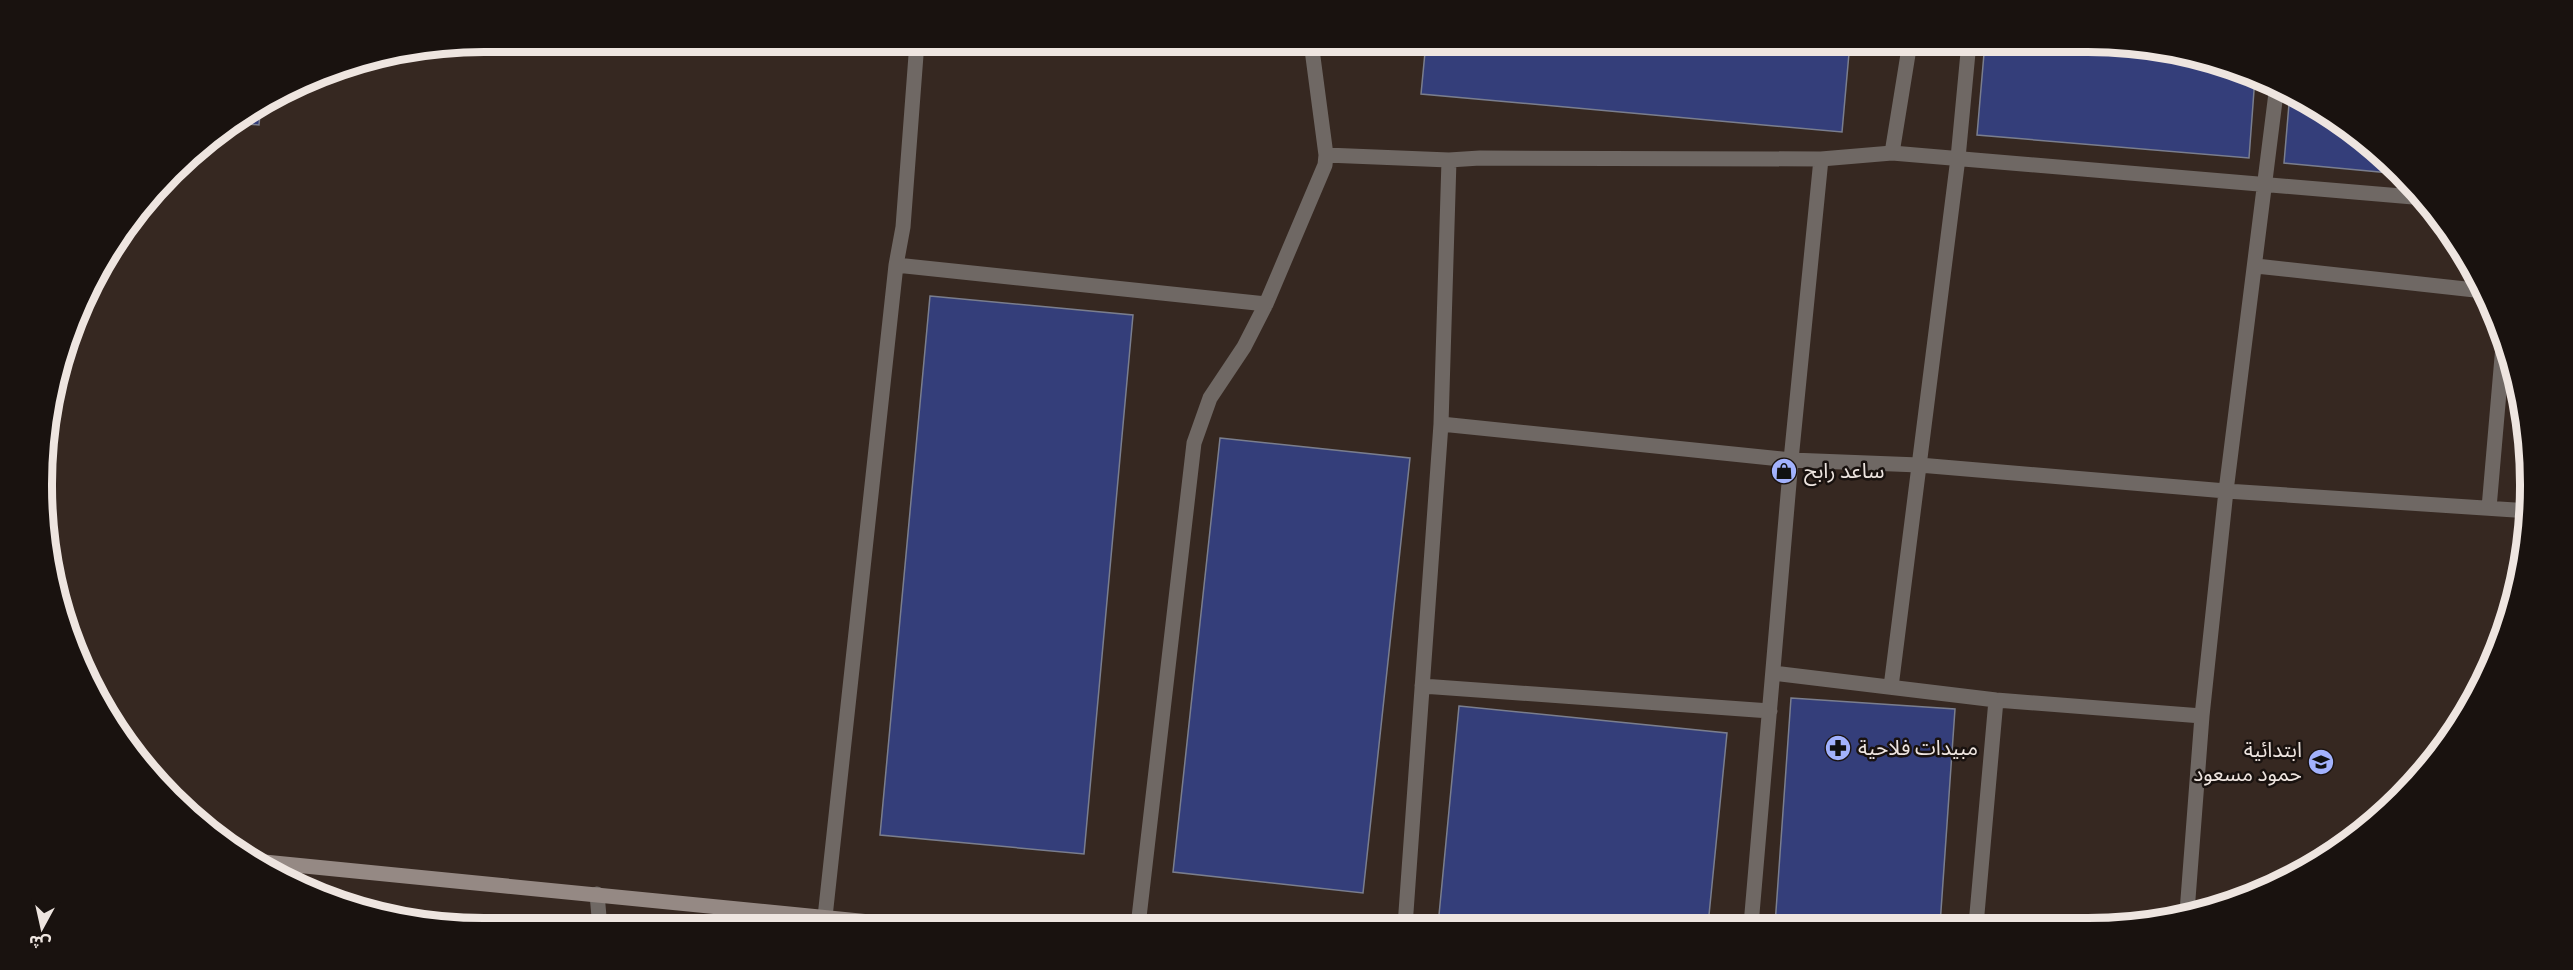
<svg xmlns="http://www.w3.org/2000/svg" width="2573" height="970" viewBox="0 0 2573 970" font-family="'Titillium Web','Noto Sans Arabic',sans-serif">
	<rect width="100%" height="100%" fill="#362821"/>
	<path fill="#343e7a" stroke="#7a7e8e" stroke-width="1.5" d="M1426 42H1850L1842 132 1421 94Z
		M1985 42H2088L2203 57 2255 77 2249 158 1977 135Z
		M2290 92 2358 134 2401 174 2284 163Z
		M261 103 259 125 233 123Z
		M930 296 1133 315 1084 854 880 835Z
		M1220 438 1410 458 1363 893 1173 872Z
		M1791 698 1955 709 1940 925H1775Z
		M1459 706 1727 733 1708 925 1551 926 1439 915Z"/>
	<g fill="none" stroke-linecap="round" stroke-linejoin="round">
		<path stroke="#6f6864" stroke-width="15" d="M2277 85 2226 491 2530 511
			M1892 153 1910 42
			M1326 155 1449 160 1480 158 1821 159 1892 153 2425 198
			M896 265 1266 304
			M2256 266 2484 291
			M1441 424 1791 460 1919 465 2226 491 2202 716 2187 912
			M2489 508 2504 334
			M1773 673 1996 700 2202 716
			M1422 686 1770 711
			M1891 687 1958 158 1969 42
			M597 894 600 928
			M825 917 896 265 903 227 917 42
			M1751 925 1791 460 1821 159
			M1976 925 1996 700
			M1138 926 1194 443 1210 398 1244 347 1266 304 1325 165 1326 155 1311 42
			M1405 926 1441 424 1449 160"/>
		<path stroke="#958984" stroke-width="15" d="M254 861 920 927"/>
	</g>
	<defs>
		<g id="shop-disc" transform="scale(1.35)"><circle r="9.5" fill="#a2b2fd" stroke="#19120f"/><path d="M-5-2.5h2.3a2.7 3.5 0 0 1 5.4 0H5L5.5 6h-11ZM-1.5-2.5h3a1.5 2.3 0 0 0-3 0Z" fill="#111"/></g>
		<g id="pharmacy-disc" transform="scale(1.35)"><circle r="9.5" fill="#a2b2fd" stroke="#19120f"/><path d="M-2-6h4v4h4v4h-4v4h-4v-4h-4v-4h4Z" fill="#111"/></g>
		<g id="school-disc" transform="scale(1.35)"><circle r="9.5" fill="#a2b2fd" stroke="#19120f"/><path d="M0-5L7-2L0 1L-7-2ZM-4 1L0 2.5L4 1V4Q0 6-4 4Z" fill="#111"/></g>
	</defs>
	<g fill-rule="evenodd">
		<use href="#shop-disc" x="1784" y="471"/>
		<use href="#pharmacy-disc" x="1838" y="748"/>
		<use href="#school-disc" x="2321" y="762"/>
	</g>
	<g text-anchor="middle" stroke-width="5" stroke-linejoin="round" paint-order="stroke">
		<g font-size="21" fill="#eee5e0" stroke="#19120f" text-anchor="start">
			<text x="1804" y="478">ساعد رابح</text>
			<text x="1858" y="755">مبيدات فلاحية</text>
			<text x="2302" y="757" text-anchor="end">ابتدائية<tspan x="2302" dy="24">حمود مسعود</tspan></text>
		</g>
	</g>
	<path d="M0 0H2573V970H0ZM484 52H2088A432 432 0 0 1 2520 484V486A432 432 0 0 1 2088 918H484A432 432 0 0 1 52 486V484A432 432 0 0 1 484 52Z" fill="#19120f" fill-rule="evenodd"/>
	<path fill="none" stroke="#eee5e0" stroke-width="8" d="M484 52H2088A432 432 0 0 1 2520 484V486A432 432 0 0 1 2088 918H484A432 432 0 0 1 52 486V484A432 432 0 0 1 484 52Z"/>
	<g transform="translate(42 928) rotate(188)" stroke="#19120f" stroke-width="4.5" paint-order="stroke">
	<path d="M0-4.5L10 22L0 15L-10 22Z" fill="#eee5e0"/>
	<text y="-9" font-size="16" font-weight="bold" text-anchor="middle" fill="#eee5e0">ش</text>
	</g>
</svg>
